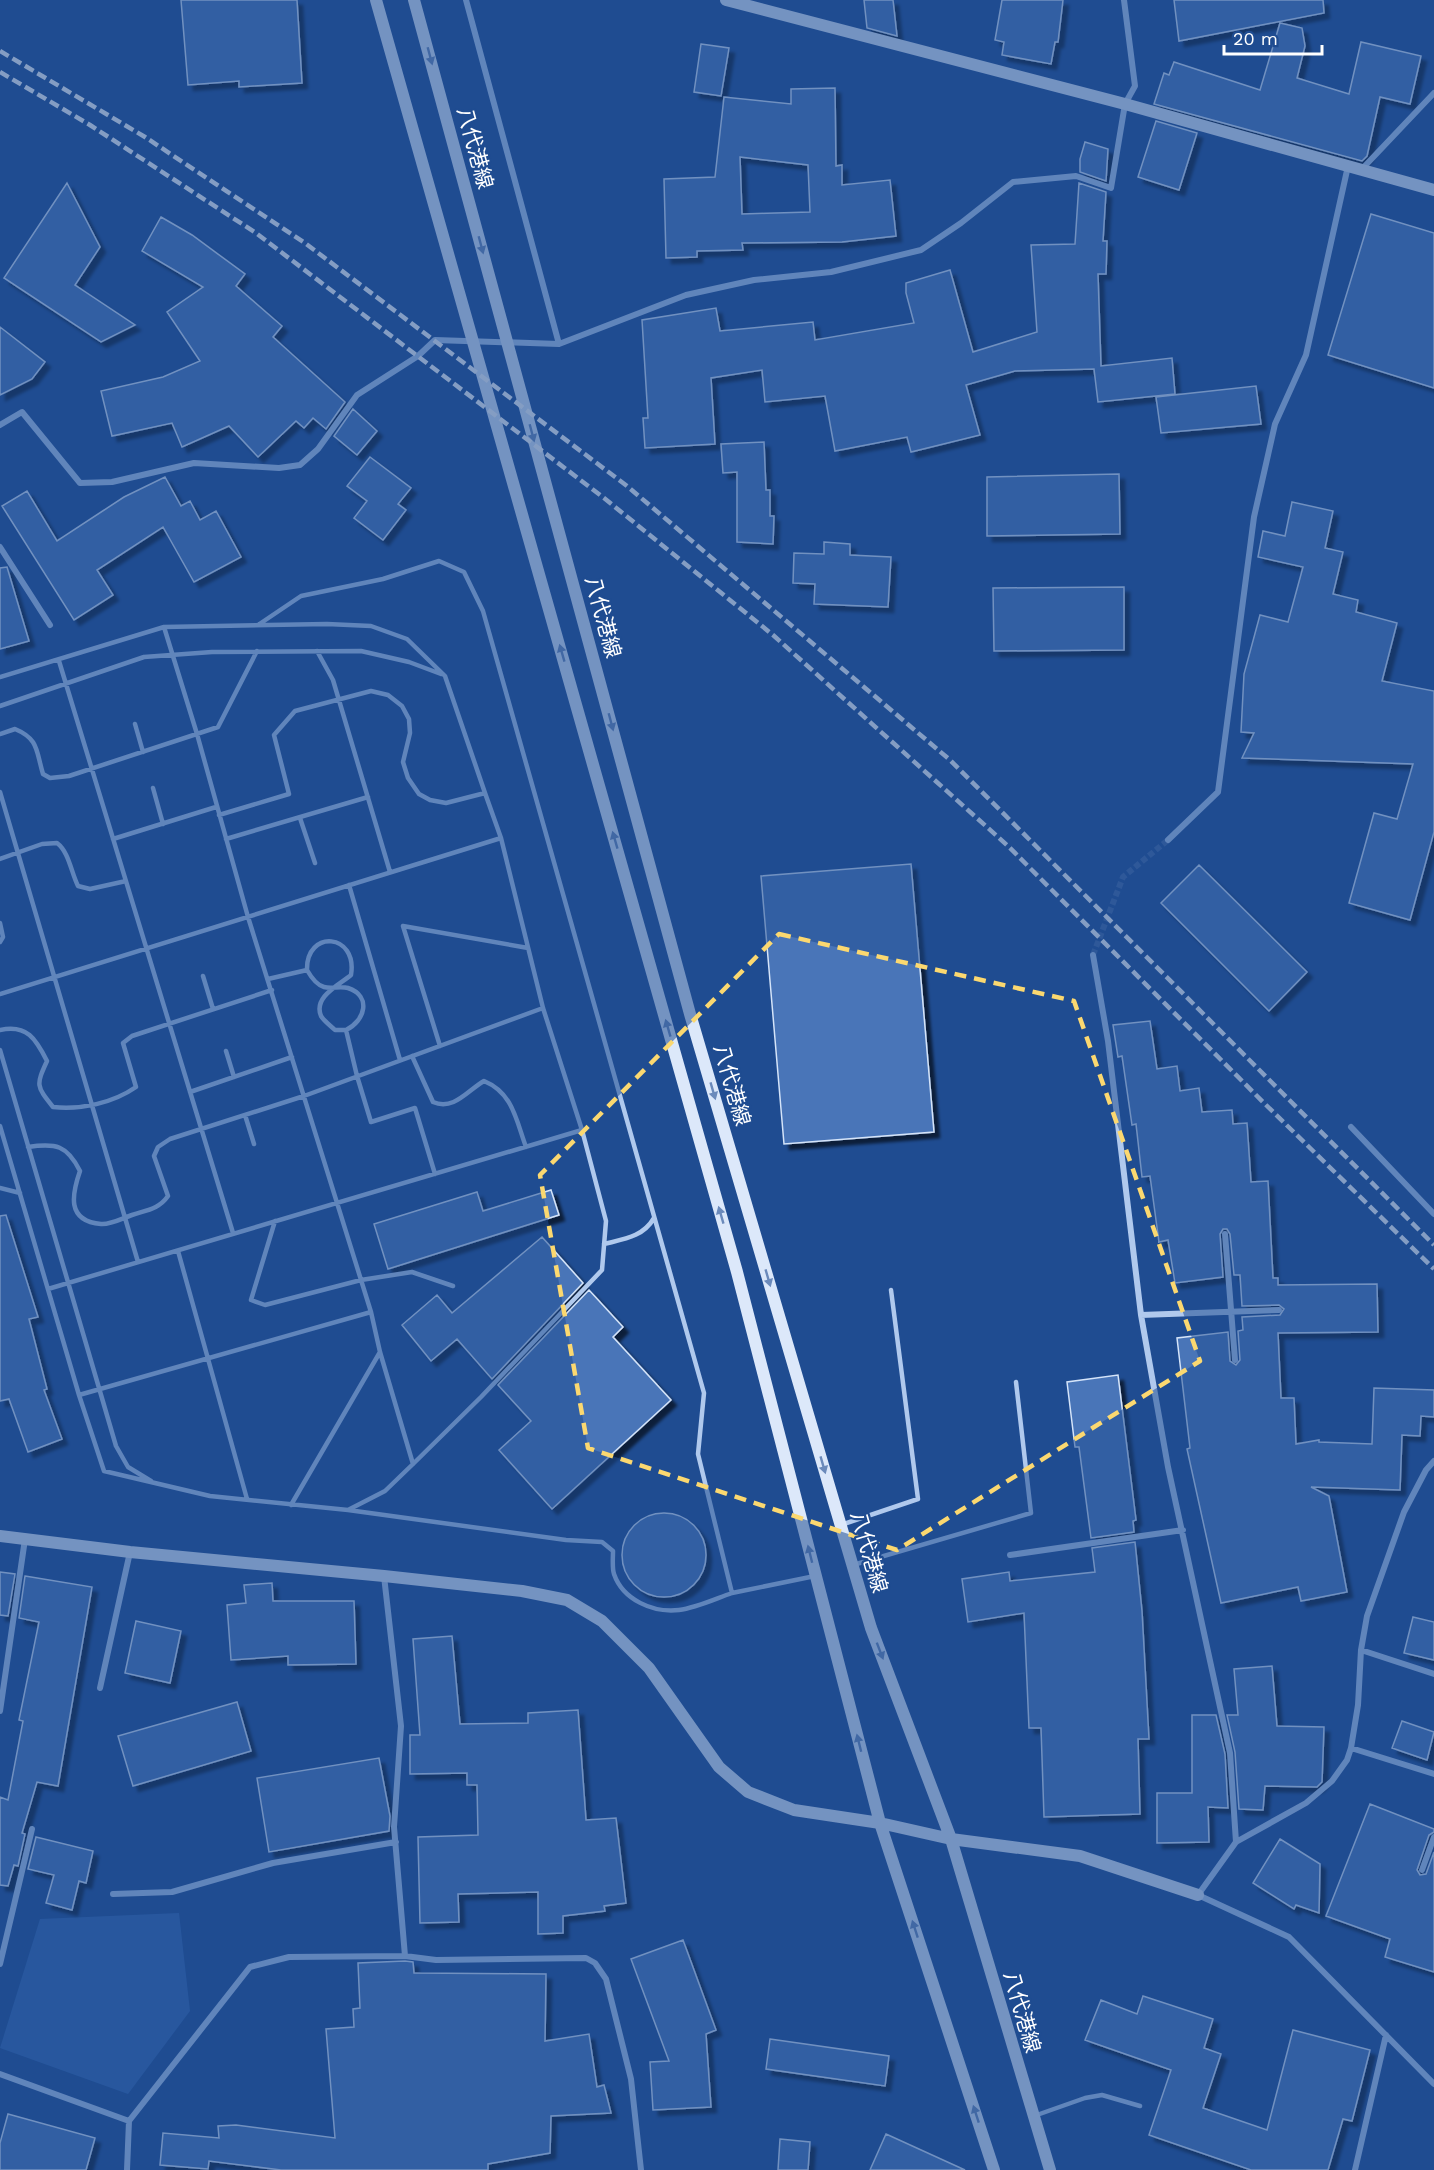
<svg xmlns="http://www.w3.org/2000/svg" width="1434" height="2170" viewBox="0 0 1434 2170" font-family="'Work Sans','Noto Sans JP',sans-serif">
	<defs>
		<filter id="shadow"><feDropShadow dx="5.5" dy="5.5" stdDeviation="1.5" flood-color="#0009"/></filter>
	</defs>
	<rect width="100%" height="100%" fill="#1f4c91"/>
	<path fill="#3365ae" d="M179 1913 190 2011 128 2094 0 2048 40 1919Z"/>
	<path fill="#4875b8" stroke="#d5e4f9" stroke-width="1.5" fill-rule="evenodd" filter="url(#shadow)" d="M181 0H297L302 83 239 87V81L188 85Z
		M864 0H893L897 36 867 28Z
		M1002 0H1063L1058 42H1055L1051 64 1002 55 1004 42 995 40Z
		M1174 0H1323L1324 13 1179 41Z
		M1280 23 1302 28 1305 46 1297 78 1349 94 1361 42 1421 56 1410 104 1380 97 1367 156 1362 161 1154 104 1164 73 1169 75 1174 62 1260 90Z
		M701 44 729 48 721 96 694 92Z
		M835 88 836 166 842 165V185L890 180 896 236 842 242 742 243 743 250 697 251V257L666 258 664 179 715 177 724 97 791 104V89ZM740 157 808 165 810 212 742 214Z
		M1156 121 1197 133 1179 190 1138 177Z
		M1085 142 1108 149 1106 181 1080 172V159Z
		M67 183 100 247 75 285 135 325 101 342 4 278Z
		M1079 183 1106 192 1103 241H1107L1106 274H1098L1101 366 1172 358 1175 394 1098 402 1094 369 1015 371 966 385 980 435 911 452 907 437 835 451 825 396 765 402 762 370 711 378 715 444 645 448 643 418H648L642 320 716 308 720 331 813 322 815 340 914 323 906 293V283L950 270 973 352 1037 332 1031 245 1075 244Z
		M1371 214 1434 233V388L1328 355Z
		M161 217 192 235 245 274 236 286 282 326 273 337 345 402 326 429 313 418 304 428 296 421 258 457 229 426 182 447 172 423 112 436 101 391 163 377 200 361 167 312 203 287 142 251Z
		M0 327 45 362 32 379 0 395Z
		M1256 386 1261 424 1161 433 1156 397Z
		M353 409 377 431 357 455 334 436Z
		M764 442 766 490H770V516H774L773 544 737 542V472L723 473 721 444Z
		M370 457 411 488 398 504 406 510 383 540 354 518 367 501 347 486Z
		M1119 474 1120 534 987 536V477Z
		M165 477 181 506 190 501 200 520 216 511 241 557 194 582 163 527 97 570 113 595 74 620 2 506 27 491 57 541 124 497Z
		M1292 502 1333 511 1325 548 1343 552 1333 594 1358 600 1356 612 1397 623 1382 681 1434 691V832L1410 920 1349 903 1374 813 1397 819 1413 764 1242 758 1254 733 1241 732 1244 674 1260 615 1288 622 1303 567 1258 557 1263 531 1285 536Z
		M824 542 850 544V555L891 557 888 607 814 604 815 584 793 583 794 553 824 554Z
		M7 567 29 641 0 649V568Z
		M1124 587V650L994 651 993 588Z
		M911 864 934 1132 784 1144 761 876Z
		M1199 865 1307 972 1269 1011 1161 903Z
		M1150 1021 1157 1069 1177 1066 1180 1091 1199 1088 1202 1112 1232 1110 1233 1124 1247 1123 1251 1182 1268 1181 1273 1278H1278V1285L1377 1284 1378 1332 1278 1333 1281 1398H1294L1296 1444 1319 1440V1442L1372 1444 1374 1388 1434 1390V1417L1421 1416 1420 1436 1402 1435 1400 1490 1311 1487 1329 1496 1347 1592 1301 1601 1298 1587 1221 1603 1187 1449 1190 1448 1177 1338 1228 1332 1230 1361 1236 1365 1240 1360 1238 1331 1243 1330 1242 1317 1280 1315 1284 1309 1279 1305 1242 1306 1240 1275H1234L1230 1234 1227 1229H1223L1220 1234 1223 1277 1175 1283 1168 1240 1159 1242 1150 1176 1142 1177 1136 1124 1132 1125 1122 1056 1118 1057 1113 1025Z
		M551 1190 559 1215 388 1269 374 1224 477 1192 483 1211Z
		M6 1215 38 1317 29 1319 47 1389 44 1390 62 1439 28 1452 9 1399 0 1401V1216Z
		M542 1237 583 1283 492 1379 457 1339 431 1361 402 1325 437 1295 452 1313Z
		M589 1290 623 1327 613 1337 671 1400 552 1509 499 1450 531 1421 498 1385Z
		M1118 1375 1136 1520 1133 1521 1134 1532 1091 1538 1079 1447H1075L1067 1382Z
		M622 1555a42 42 0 1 1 84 0a42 42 0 1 1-84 0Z
		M1135 1542 1142 1611 1149 1739H1138L1140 1814 1044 1817 1041 1728H1029L1024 1613 968 1622 962 1579 1009 1572 1010 1581 1095 1572 1092 1548Z
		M0 1572 15 1574 8 1616 0 1615Z
		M25 1576 92 1587 58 1786 37 1782 22 1833 25 1834 18 1866 14 1865 8 1886 0 1885V1797L8 1800 23 1721 19 1720 39 1622 19 1618Z
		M272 1583 273 1601H354L356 1664 288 1665V1656L231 1660 227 1605 246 1603 244 1585Z
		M1413 1617 1434 1622V1660L1404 1653Z
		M136 1621 181 1631 170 1683 125 1673Z
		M452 1636 460 1724 528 1723V1713L578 1710 586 1820 616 1818 626 1903 604 1906 605 1911 563 1916V1933L538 1934V1892L458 1894 459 1922 420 1923 418 1837 478 1835 477 1785H467V1773L410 1774V1735H420L413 1639Z
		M1272 1666 1277 1726 1324 1727 1322 1782 1317 1787 1265 1786 1263 1810 1239 1809 1235 1752 1227 1715H1238L1234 1669Z
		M237 1702 251 1751 133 1786 118 1736Z
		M1192 1715H1216L1225 1754 1228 1808 1208 1807 1209 1842 1157 1843V1793H1192Z
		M1402 1721 1434 1732 1427 1760 1392 1748Z
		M379 1758 390 1816 389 1831 269 1852 257 1778Z
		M1370 1804 1434 1829V1832L1429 1835 1417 1870 1420 1875 1426 1874 1434 1852V1972L1385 1957 1390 1939 1326 1916Z
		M36 1837 93 1851 86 1883 79 1881 72 1910 46 1903 54 1875 28 1869Z
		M1280 1839 1320 1864 1319 1913 1296 1905 1294 1909 1253 1883Z
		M683 1940 716 2030 706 2034 711 2107 653 2110 650 2062 669 2061 631 1959Z
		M405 1961 413 1962 414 1973 546 1974 545 2041 589 2034 597 2087 604 2085 611 2113 551 2116 550 2153 488 2164V2170H281L209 2161 208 2169 160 2165 163 2133 219 2138 218 2126 236 2125 335 2138 326 2029 354 2027 353 2009 360 2008 358 1963Z
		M1143 1996 1213 2019 1204 2048 1221 2054 1203 2108 1267 2130 1293 2030 1370 2050 1352 2121 1343 2119 1328 2170H1251L1149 2135 1171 2070 1085 2040 1101 2000 1137 2014Z
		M770 2039 889 2056 885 2086 766 2069Z
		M8 2114 95 2138 86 2170H0V2143Z
		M886 2134 965 2170H870Z
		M780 2139 810 2142 808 2170H778Z"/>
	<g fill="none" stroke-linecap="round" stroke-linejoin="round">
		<path stroke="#4167a2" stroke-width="6" stroke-dasharray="6 3" stroke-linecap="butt" d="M1093 955 1123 877 1168 840"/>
		<path stroke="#b0c9ed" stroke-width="4.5" d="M258 625 301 596 383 579 439 561 464 572 483 611 704 1393 698 1454 732 1593C715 1599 696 1608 679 1610 653 1613 623 1600 614 1574 612 1568 613 1558 613 1551L602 1542 566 1540 348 1510
			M164 627 197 734 248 917 371 1312 380 1352 413 1464
			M317 651 333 680 390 872
			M59 661 233 1233
			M0 677 164 627 327 624 371 626 407 639 445 676 485 793 501 838 543 1008 582 1130 606 1221 602 1270 481 1397 413 1464 385 1491 348 1510 210 1496 104 1471 79 1395 0 1126
			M0 706 144 657 212 652 361 651 409 662 441 674
			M135 724 143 752
			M0 734 15 729C39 739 36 751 43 774L50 778 69 776 218 727 257 651
			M153 788 163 824
			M0 792 138 1262
			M219 815 289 794 274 735 295 711 371 691 388 695 402 706 409 719 410 733 403 762 408 778 419 794 430 800 446 803 485 793
			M300 818 315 863
			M113 839 216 807
			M226 839 368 797
			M0 859 42 844 57 843C69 852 71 872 78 886L90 889 126 881
			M349 885 400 1060
			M0 923 3 937 0 942
			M307 970C306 929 358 933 351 975 339 985 313 997 321 1016 324 1021 331 1026 335 1030H346
			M203 976 213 1009
			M268 979 307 970C311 977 316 985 324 987 331 989 340 986 348 988 372 996 365 1021 346 1030L357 1076 371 1122 415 1108 435 1174
			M0 994 501 838
			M0 1030C27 1024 36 1039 47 1061 36 1085 36 1086 53 1107 81 1110 113 1103 136 1087L123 1043 132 1036 272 990
			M440 1046 403 926 528 948
			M0 1050 116 1446 128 1467 151 1481
			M226 1051 234 1077
			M412 1056 433 1102C454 1111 468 1090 484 1081 513 1093 516 1120 526 1147
			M190 1092 292 1057
			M245 1115 254 1144
			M28 1147C56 1143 67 1145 80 1171 72 1194 66 1221 101 1224 110 1225 123 1218 132 1215 147 1210 159 1209 168 1196L154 1156 158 1147 170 1139 304 1096 543 1008
			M0 1188 20 1193
			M275 1221 251 1300 265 1305 361 1280 412 1272 453 1286
			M604 1244C624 1239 643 1237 654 1218
			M178 1251 247 1499
			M48 1289 582 1130
			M79 1395 371 1312
			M291 1505 380 1352
			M841 1525 918 1499 891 1290
			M853 1565 1031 1513 1016 1382
			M732 1593 815 1576
			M1034 2116 1085 2098 1102 2095 1140 2106"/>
		<path stroke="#b0c9ed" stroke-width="6" d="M466 0 559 344
			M1362 169 1434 93
			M0 425 22 412 80 483 112 482 194 463 279 468 300 465 318 449 357 395 418 356 435 340 559 344 686 295 754 280 831 272 921 250 961 223 1013 182 1076 176 1111 188 1125 104 1135 86 1124 0
			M0 547 50 625
			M1168 840 1218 792 1254 517 1275 424 1306 355 1348 166
			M1093 955 1108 1041 1141 1315 1168 1467 1230 1753 1236 1842
			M1351 1127 1434 1214
			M1225 1234 1235 1360
			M1141 1315 1279 1310
			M1434 1461 1426 1470 1404 1512 1367 1616 1361 1650 1358 1705 1351 1748 1347 1760 1332 1781 1306 1803 1236 1842 1198 1895 1289 1937 1434 2084
			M1010 1555 1183 1530
			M1361 1650 1434 1674
			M100 1688 130 1552
			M0 1711 25 1539
			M1351 1748 1434 1774
			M1422 1870 1434 1837
			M113 1894 172 1892 273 1863 396 1842
			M405 1956 436 1960 586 1958 595 1963 606 1979 631 2079 641 2170
			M0 1964 32 1829
			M0 2074 129 2121
			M127 2170 129 2121 250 1967 289 1957 405 1956 394 1827 401 1726 384 1576
			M1355 2170 1386 2035"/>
		<path stroke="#dce8fa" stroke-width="12" d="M376 0 737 1272 880 1823 994 2170
			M414 0 690 1014 871 1628 951 1839 1050 2170
			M726 0 1125 104 1434 190
			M0 1536 130 1552 384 1576 522 1591 567 1600 602 1621 649 1668 719 1767 748 1792 794 1810 880 1823 951 1839 1080 1856 1198 1895"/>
		<path stroke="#fff" stroke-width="4.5" stroke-dasharray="10 4.5" stroke-linecap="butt" d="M0 51 145 137 305 243 627 486 950 760 1434 1245
			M0 72 90 125 256 233 604 498 773 635 1008 846 1265 1104 1434 1269"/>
	</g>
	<defs><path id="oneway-solid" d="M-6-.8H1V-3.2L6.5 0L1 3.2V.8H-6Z" transform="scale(1.5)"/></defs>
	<g fill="#6b8abb">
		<use href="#oneway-solid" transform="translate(430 56) rotate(75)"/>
		<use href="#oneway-solid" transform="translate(481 245) rotate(75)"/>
		<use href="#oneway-solid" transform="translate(532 433) rotate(75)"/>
		<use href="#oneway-solid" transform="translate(562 653) rotate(-106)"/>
		<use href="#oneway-solid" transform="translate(611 722) rotate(75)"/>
		<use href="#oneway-solid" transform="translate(615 840) rotate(-106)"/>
		<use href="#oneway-solid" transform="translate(668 1028) rotate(-106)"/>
		<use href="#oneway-solid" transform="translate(713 1091) rotate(74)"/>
		<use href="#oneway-solid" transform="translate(721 1215) rotate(-106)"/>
		<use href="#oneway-solid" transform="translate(768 1278) rotate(74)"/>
		<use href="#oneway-solid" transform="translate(823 1465) rotate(74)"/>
		<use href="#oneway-solid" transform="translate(810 1554) rotate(-104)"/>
		<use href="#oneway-solid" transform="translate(880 1651) rotate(69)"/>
		<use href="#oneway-solid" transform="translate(859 1743) rotate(-104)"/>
		<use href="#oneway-solid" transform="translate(915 1929) rotate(-108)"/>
		<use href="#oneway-solid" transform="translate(976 2114) rotate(-108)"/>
	</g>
	<path d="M0 0H1434V2170H0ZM779 934 1074 1001 1200 1361 897 1550 588 1448 540 1175Z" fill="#1f4c91" fill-opacity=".55" fill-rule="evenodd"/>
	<path fill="none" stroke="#fbd870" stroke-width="4.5" stroke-dasharray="12 8" stroke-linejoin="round" d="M779 934 1074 1001 1200 1361 897 1550 588 1448 540 1175Z"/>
	<g text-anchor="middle" stroke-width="4.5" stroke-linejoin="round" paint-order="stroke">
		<g font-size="21" fill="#fff" stroke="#1f4c91">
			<text transform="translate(475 148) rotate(75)" y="7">八代港線</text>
			<text transform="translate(603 617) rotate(75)" y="7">八代港線</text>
			<text transform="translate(732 1085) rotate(74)" y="7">八代港線</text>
			<text transform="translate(869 1552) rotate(74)" y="7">八代港線</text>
			<text transform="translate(1022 2012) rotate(74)" y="7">八代港線</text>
		</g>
	</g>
	<path d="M1224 45v9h98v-9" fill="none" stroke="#ffffff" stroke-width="3"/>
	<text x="1233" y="45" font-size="18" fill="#ffffff" stroke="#1f4c91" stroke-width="4.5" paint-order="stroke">20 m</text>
</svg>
